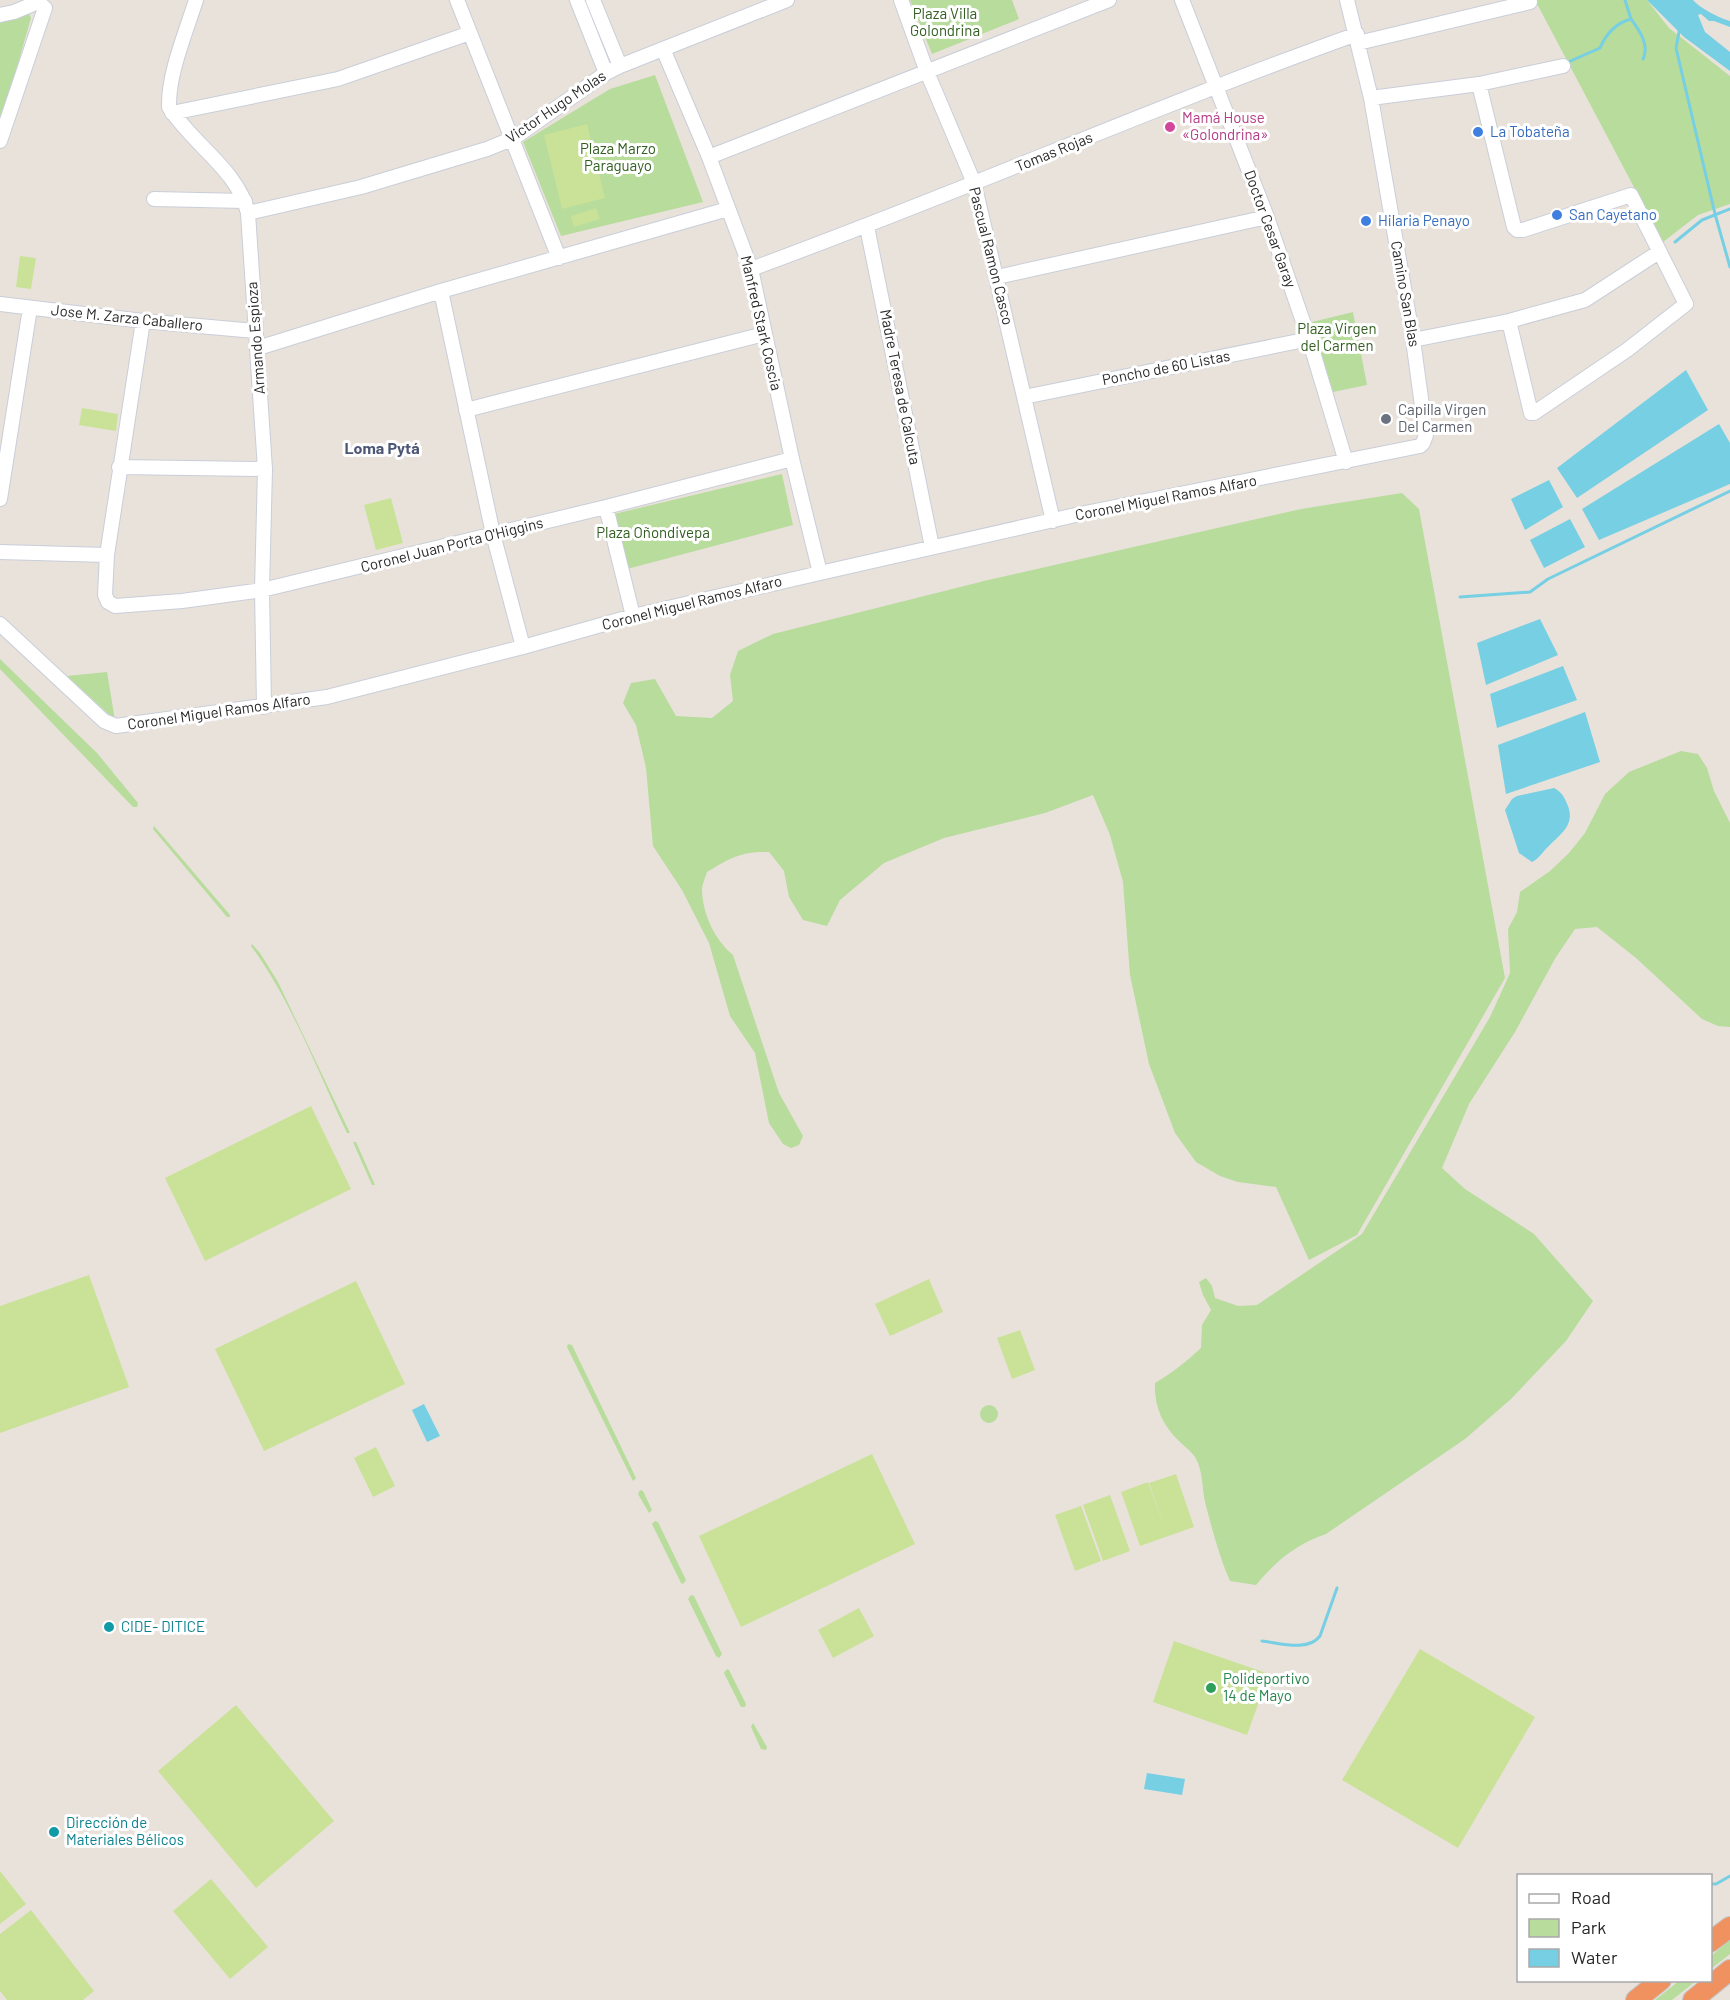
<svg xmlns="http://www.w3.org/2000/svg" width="1730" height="2000" viewBox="0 0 1730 2000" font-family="Barlow,sans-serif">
	<rect width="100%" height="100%" fill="#e9e2db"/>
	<path fill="#b7dc9c" d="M910 0H1012L1019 19 932 54Z
		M1535 0H1647L1669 28 1730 76V204L1698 215 1663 242Z
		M29 14 31 18 0 126V23Z
		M655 75 703 202 561 236 523 142 610 89Z
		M1353 312 1367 385 1333 392 1312 322Z
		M782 474 793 525 627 569 614 514Z
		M1402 493 1419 509 1505 978 1357 1235 1309 1260 1276 1187 1238 1182 1220 1176 1196 1162 1175 1133 1149 1064 1130 975 1123 882 1110 835 1093 795 1045 813 944 838 884 863 840 900 827 926 803 920 789 897 784 871 769 852C741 851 730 858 707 872 705 878 702 885 702 891 703 915 715 940 733 955L779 1093 803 1136 799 1145 791 1148 783 1144 769 1123 755 1053 730 1016 709 943 682 890 653 846 646 768 636 725 623 703 631 683 655 679 676 716 712 718 733 701 730 675 738 651 773 634 988 580 1301 509Z
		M0 659 97 753 138 803 137 807H133L0 669Z
		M107 672 115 720 67 676Z
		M1681 751 1698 754 1707 768 1714 791 1730 823V1027L1718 1026 1702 1019 1636 958 1597 927 1575 929 1556 957 1515 1032 1469 1104 1442 1168 1465 1189 1534 1234 1593 1301 1566 1341 1511 1399 1465 1439 1326 1534C1295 1545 1277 1560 1256 1585L1230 1581C1219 1556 1212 1529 1205 1502 1202 1488 1203 1470 1195 1457 1191 1451 1184 1446 1179 1441 1162 1425 1154 1406 1155 1383 1172 1373 1186 1362 1201 1348L1202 1325 1211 1310 1203 1295 1199 1282 1206 1278 1212 1286 1215 1298 1238 1306 1257 1305 1362 1234 1490 1017 1510 973 1508 929 1517 912 1520 892 1550 871 1569 853 1585 833 1605 794 1629 772Z
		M154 826 230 915V917H227L153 829Z
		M252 944 260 953 278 982 350 1133H347C318 1072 291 1000 251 946Z
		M353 1142H356L375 1185H372Z
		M568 1344 572 1345 636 1478 633 1481 567 1347Z
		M980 1414a9 9 0 1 1 18 0a9 9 0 1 1-18 0Z
		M640 1490 643 1491 652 1510 649 1513 638 1494Z
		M655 1521 658 1522 686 1580 683 1584 681 1583 652 1524Z
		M691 1595 694 1596 722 1654 719 1658 716 1656 688 1599Z
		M727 1669 729 1670 746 1704 745 1707H741L724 1673Z
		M753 1723 767 1747 766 1750 761 1749 751 1727Z
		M1730 1940V1954L1711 1969V1956Z
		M1679 1981H1696L1672 2000H1655Z"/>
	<path fill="#c9e298" d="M587 124 605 198 562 209 544 135Z
		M596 208 600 219 574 227 571 216Z
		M20 256 36 258 31 289 16 287Z
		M82 408 118 414 116 431 79 425Z
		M391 498 403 543 376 550 364 505Z
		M311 1106 351 1189 205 1261 165 1178Z
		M89 1275 129 1387 0 1433V1306Z
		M929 1279 943 1312 890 1336 875 1304Z
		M356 1281 405 1384 264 1451 215 1349Z
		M1020 1330 1035 1370 1012 1379 997 1338Z
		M376 1447 395 1486 373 1497 354 1458Z
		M872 1454 915 1544 741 1627 699 1536Z
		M1176 1474 1194 1527 1140 1546 1121 1492 1148 1482 1165 1529 1149 1483Z
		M1110 1495 1130 1551 1103 1561 1083 1505Z
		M1081 1506 1101 1561 1075 1571 1055 1515Z
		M859 1608 874 1636 833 1658 818 1630Z
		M1174 1641 1269 1674 1247 1735 1153 1702Z
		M1420 1649 1535 1717 1458 1848 1342 1780Z
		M236 1705 334 1821 256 1888 158 1771Z
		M0 1871 26 1904 0 1924Z
		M211 1879 268 1947 230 1979 173 1911Z
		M31 1910 94 1991 83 2000H7L0 1991V1934Z"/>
	<path fill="#76cfe3" d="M1647 0H1693C1698 7 1721 19 1730 21V27L1714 21H1709L1701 14 1698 15 1705 32 1730 52V71L1684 37Z
		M1686 370 1708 410 1577 498 1557 468Z
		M1719 424 1730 443V484L1599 540 1582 509Z
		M1549 480 1563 507 1525 530 1511 499Z
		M1570 519 1585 547 1544 568 1530 540Z
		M1540 619 1558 655 1486 685 1477 643Z
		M1563 666 1577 700 1497 728 1490 694Z
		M1585 712 1600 762 1506 794 1498 745Z
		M1554 788C1563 793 1564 797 1568 806 1575 825 1561 834 1549 846 1542 852 1540 858 1532 862L1519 853 1505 810 1512 799 1517 796Z
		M424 1404 440 1436 427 1442 412 1410Z
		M1147 1773 1185 1779 1182 1795 1144 1789Z"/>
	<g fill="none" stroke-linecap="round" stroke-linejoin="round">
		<path stroke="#76cfe3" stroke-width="3" d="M1631 19C1639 30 1650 45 1643 59
			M1680 27 1676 48 1715 214 1730 267
			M1566 63 1600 48C1606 34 1616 23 1631 19L1625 0
			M1675 242 1702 220 1730 209
			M1460 597 1530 592 1548 579 1730 491
			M1262 1641C1280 1643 1308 1652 1320 1636L1337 1588
			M1710 1884H1716L1730 1876"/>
		<g stroke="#c9ced9" stroke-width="16">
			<path id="minor" d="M196 0C186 32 168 74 169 107 192 144 238 170 248 213L265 469 262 590 264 707
				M457 0 559 258
				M577 0 606 73
				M593 0 620 66
				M901 0 927 72 974 183 1053 521
				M1182 0 1267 217 1309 339 1346 462
				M0 15 14 12 38 2 45 8 0 141
				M1358 43 1530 2
				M663 49 709 157 751 269 792 459 820 573
				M1479 84 1514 227 1517 230H1523L1631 195 1686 304 1627 350 1534 413H1531L1509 321
				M1371 98 1479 84 1563 66
				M172 113 338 79 470 33
				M709 157 1109 0
				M154 199 245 201
				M248 213 361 187 487 149 514 138 606 73 620 66 787 0
				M867 227 932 547
				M751 269C954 195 1153 107 1357 34
				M997 277 1267 217
				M441 291 493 534 523 647
				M0 304 143 321 255 331
				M143 321 107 555 105 595 108 602 115 606 182 601 262 590 606 507 792 459
				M1413 340 1509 321 1585 300 1659 252
				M258 348 441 291 728 209
				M1024 397 1309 339
				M466 410 764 334
				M119 467 265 469
				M0 499 30 308
				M606 507 633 616
				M0 552 107 555
				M0 624 104 721 116 726 327 697 523 647 633 616 820 573 1080 514 1420 446 1423 443 1426 435 1413 340 1371 98 1347 0"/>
		</g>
		<g stroke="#c3c3c3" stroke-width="22">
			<path id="highway" d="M1710 1942 1730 1927
				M1636 2000 1661 1980
				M1693 2000 1730 1970"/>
		</g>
		<use href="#minor" stroke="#fff" stroke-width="14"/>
		<use href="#highway" stroke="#f09260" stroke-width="20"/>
	</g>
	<circle fill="#d1479c" stroke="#fff" stroke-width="2" cx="1170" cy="127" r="6"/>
	<g fill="#3f7fe0" stroke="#fff" stroke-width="2">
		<circle cx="1478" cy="132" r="6"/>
		<circle cx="1557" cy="215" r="6"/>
		<circle cx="1366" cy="221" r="6"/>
	</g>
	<circle fill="#6b7280" stroke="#fff" stroke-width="2" cx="1386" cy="419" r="6"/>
	<g fill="#0f9aa8" stroke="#fff" stroke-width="2">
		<circle cx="109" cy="1627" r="6"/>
		<circle cx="54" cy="1832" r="6"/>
	</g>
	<circle fill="#2e9e5b" stroke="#fff" stroke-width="2" cx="1211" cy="1688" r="6"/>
	<g text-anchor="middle" stroke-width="6" stroke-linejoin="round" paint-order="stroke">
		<g font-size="15" fill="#315e1f" stroke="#fff">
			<text x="945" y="19">Plaza Villa<tspan x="945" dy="17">Golondrina</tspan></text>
			<text x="618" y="154">Plaza Marzo<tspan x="618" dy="17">Paraguayo</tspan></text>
			<text x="1337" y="334">Plaza Virgen<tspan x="1337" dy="17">del Carmen</tspan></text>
			<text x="653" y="538">Plaza Oñondivepa</text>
		</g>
		<g font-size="15" fill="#282828" stroke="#fff">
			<text transform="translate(556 107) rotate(-34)" y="5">Victor Hugo Molas</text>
			<text transform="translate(1054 152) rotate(-22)" y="5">Tomas Rojas</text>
			<text transform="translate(1270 229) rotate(70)" y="5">Doctor Cesar Garay</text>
			<text transform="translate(991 256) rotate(76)" y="5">Pascual Ramon Casco</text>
			<text transform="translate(1405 294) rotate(80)" y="5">Camino San Blas</text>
			<text transform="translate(127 318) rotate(6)" y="5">Jose M. Zarza Caballero</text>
			<text transform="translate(761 323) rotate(77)" y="5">Manfred Stark Coscia</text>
			<text transform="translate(256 338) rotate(-94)" y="5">Armando Espioza</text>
			<text transform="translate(1166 368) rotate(-11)" y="5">Poncho de 60 Listas</text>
			<text transform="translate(900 387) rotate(79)" y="5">Madre Teresa de Calcuta</text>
			<text transform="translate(1166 498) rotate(-11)" y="5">Coronel Miguel Ramos Alfaro</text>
			<text transform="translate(452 545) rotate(-14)" y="5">Coronel Juan Porta O'Higgins</text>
			<text transform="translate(692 603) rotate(-14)" y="5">Coronel Miguel Ramos Alfaro</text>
			<text transform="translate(219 712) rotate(-8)" y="5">Coronel Miguel Ramos Alfaro</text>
		</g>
		<g font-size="15" fill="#b23c85" stroke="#fff" text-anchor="start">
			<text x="1182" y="123">Mamá House<tspan x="1182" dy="17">«Golondrina»</tspan></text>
		</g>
		<g font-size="15" fill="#366cbe" stroke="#fff" text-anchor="start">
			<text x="1490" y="137">La Tobateña</text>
			<text x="1569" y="220">San Cayetano</text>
			<text x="1378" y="226">Hilaria Penayo</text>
		</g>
		<g font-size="15" fill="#5b616d" stroke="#fff" text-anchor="start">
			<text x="1398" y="415">Capilla Virgen<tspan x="1398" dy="17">Del Carmen</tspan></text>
		</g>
		<g font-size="15" fill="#0d838f" stroke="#fff" text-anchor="start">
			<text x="121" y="1632">CIDE- DITICE</text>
			<text x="66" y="1828">Dirección de<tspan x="66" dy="17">Materiales Bélicos</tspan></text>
		</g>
		<g font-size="15" fill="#27864d" stroke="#fff" text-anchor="start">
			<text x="1223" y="1684">Polideportivo<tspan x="1223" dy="17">14 de Mayo</tspan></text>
		</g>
		<g font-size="16" font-weight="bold" fill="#4d5775" stroke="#fff">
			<text x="382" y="454">Loma Pytá</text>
		</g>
	</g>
	<rect x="1517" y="1874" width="195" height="108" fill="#ffffff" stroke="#a9a9a9" stroke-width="1.5"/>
	<rect x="1529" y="1894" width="30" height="9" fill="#ffffff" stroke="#a9a9a9" stroke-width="1.5"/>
	<text x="1571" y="1904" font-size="18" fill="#282828">Road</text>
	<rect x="1529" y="1919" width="30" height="18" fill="#b7dc9c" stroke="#a9a9a9" stroke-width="1.5"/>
	<text x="1571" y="1934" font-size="18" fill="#282828">Park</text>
	<rect x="1529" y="1949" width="30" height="18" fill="#76cfe3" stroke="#a9a9a9" stroke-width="1.5"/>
	<text x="1571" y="1964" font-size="18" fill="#282828">Water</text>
</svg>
